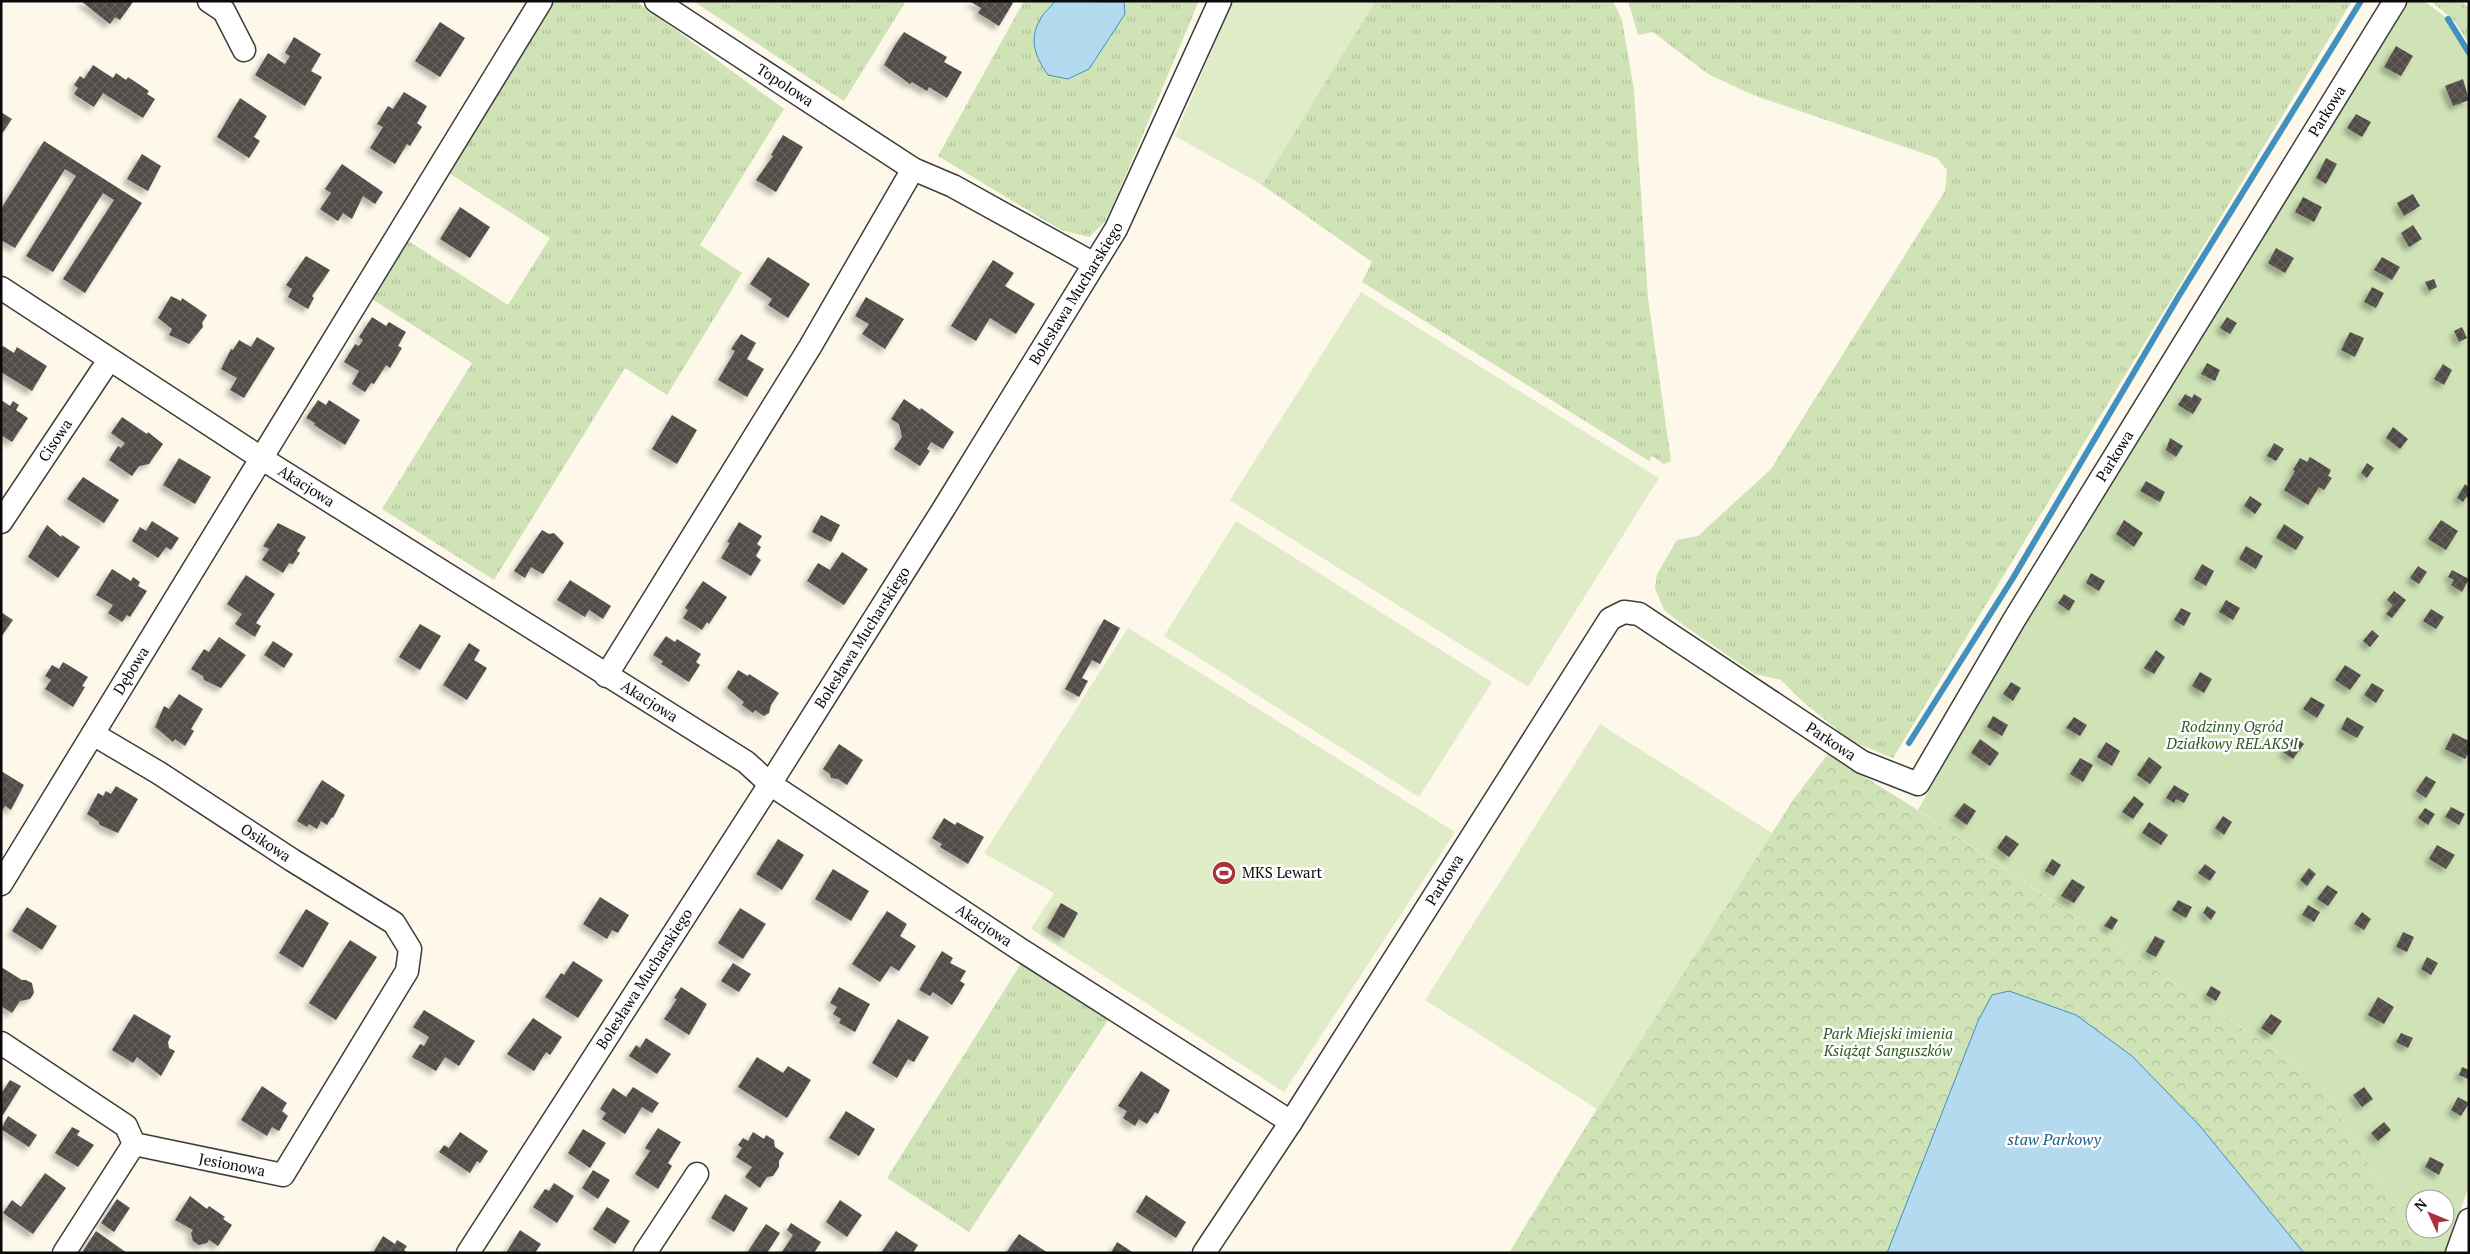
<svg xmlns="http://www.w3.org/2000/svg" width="2470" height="1254" viewBox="0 0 2470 1254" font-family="'PT Serif',serif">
	<defs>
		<pattern id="grass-tufts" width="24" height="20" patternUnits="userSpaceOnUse" patternTransform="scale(1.25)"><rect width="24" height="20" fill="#cfe3b7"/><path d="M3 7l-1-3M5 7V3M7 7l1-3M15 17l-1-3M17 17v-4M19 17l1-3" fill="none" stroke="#b0c19c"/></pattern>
		<pattern id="park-crowns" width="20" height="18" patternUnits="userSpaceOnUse" patternTransform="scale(1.25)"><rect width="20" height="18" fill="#cfe3b7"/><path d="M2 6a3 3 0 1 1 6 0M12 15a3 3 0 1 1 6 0" fill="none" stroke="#b0c19c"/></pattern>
		<pattern id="building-cross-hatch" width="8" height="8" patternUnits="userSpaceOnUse" patternTransform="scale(1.25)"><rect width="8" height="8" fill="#514b47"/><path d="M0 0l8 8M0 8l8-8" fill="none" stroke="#65605d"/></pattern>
		<filter id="shadow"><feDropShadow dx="-4.5" dy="4.5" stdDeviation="2.5" flood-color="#0004"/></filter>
	</defs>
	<rect width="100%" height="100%" fill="#fdf8e9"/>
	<path fill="url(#grass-tufts)" d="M547 1H636L784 109 700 245 742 273 667 395 625 368 494 580 382 509 472 363 367 296 402 237 508 305 550 238 444 170Z
		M693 1H906L844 101Z
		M1024 1H1199L1119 191 1104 223 1089 237 1061 230 938 156Z
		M1375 1H1613L1622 20 1634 90 1648 298 1671 461 1664 464 1652 456 1649 461 1362 282 1372 262 1262 185Z
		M1628 1H2352L1893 758 1851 741 1802 701 1781 680 1755 674 1686 627 1664 610 1655 588 1657 574 1677 540 1698 536 1771 469 1945 191 1947 170 1937 158 1753 95 1708 74 1653 32 1638 35Z
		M2431 1H2463L2469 10V44L2454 21Z
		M1027 954 1116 1008 969 1232 887 1178Z"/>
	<path fill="url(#park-crowns)" d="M1828 754 1913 807 2318 1079 2422 1253H1509L1580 1136 1793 800Z"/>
	<path fill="#cfe3b7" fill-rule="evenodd" d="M2408 1H2424L2448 19 2469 53V1186L2445 1253H2422L2318 1079 1918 810 2022 625ZM2415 1199H2445V1229H2415Z"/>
	<path fill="#e0ebc8" d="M1233 1H1375L1262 185 1175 136Z
		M1361 292 1659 478 1528 687 1230 500Z
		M1236 521 1492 682 1419 797 1164 636Z
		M1128 628 1455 832 1284 1092 1031 929 1054 893 984 853Z
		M1600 724 1772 833 1597 1109 1425 1000Z"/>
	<path fill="#b3daef" stroke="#4290be" d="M1055 1 1124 2 1125 14 1089 69 1068 79 1048 75C1036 58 1028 40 1040 20 1043 13 1050 8 1055 1Z
		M2009 991 2076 1015 2132 1056 2199 1125 2304 1253H1887L1978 1021 1992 995Z"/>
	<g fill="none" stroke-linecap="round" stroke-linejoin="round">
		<path stroke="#4290be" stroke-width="6" d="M2448 19 2469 53
			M1909 743 2013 578 2177 299 2361 1"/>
	</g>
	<path fill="url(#building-cross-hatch)" filter="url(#shadow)" d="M81 1H132L133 2 120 20 115 17 110 24Z
		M969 1H1010L1013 3 999 26 978 13 981 8Z
		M440 22 465 38 440 77 415 61Z
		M904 32 947 57 944 62 962 72 947 98 929 87 927 91 912 82 910 84 884 65 895 45Z
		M294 37 321 54 311 71 322 77 305 106 255 75 268 53 285 64 290 56 285 53Z
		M2396 46 2413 56 2401 76 2384 67Z
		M93 65 113 78 116 73 126 80 128 77 149 91 147 94 155 99 143 118 103 93 94 107 74 94 78 88 74 85 80 76 84 79Z
		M2463 79 2469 100 2453 106 2445 86Z
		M404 92 427 106 417 123 422 127 410 146 407 144 395 164 370 148 383 127 377 124 388 106 393 109Z
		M240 98 267 116 254 137 260 141 249 158 217 137Z
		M1 112 12 119 1 135Z
		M2356 114 2371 122 2362 137 2347 128Z
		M783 135 803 147 776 192 756 180 773 156 771 155Z
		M44 141 142 203 85 293 63 279 114 200 103 193 53 272 26 256 76 176 65 169 15 248 1 240V209Z
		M142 154 161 166 148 191 127 179Z
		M2326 158 2337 164 2326 184 2316 178Z
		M342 164 383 192 375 204 363 196 352 219 343 213 338 221 320 209 331 193 325 189Z
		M2413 194 2420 206 2404 216 2397 203Z
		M2303 197 2322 207 2314 222 2295 212Z
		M460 207 490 227 470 258 440 239Z
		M2413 225 2422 239 2409 247 2401 233Z
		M2276 248 2294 258 2285 273 2268 263Z
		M306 256 330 270 312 296 314 298 308 309 288 297 292 289 286 285Z
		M768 257 810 284 788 318 768 305 772 299 750 284Z
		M2382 257 2400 267 2392 280 2374 270Z
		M993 260 1014 273 1005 286 1035 304 1016 334 990 318 976 341 951 326Z
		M2434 279 2437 287 2429 291 2425 282Z
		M2372 287 2384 293 2376 308 2364 302Z
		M171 296 181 301 182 298 207 315 202 323 203 327 189 344 169 335 172 329 158 318Z
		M866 297 904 319 885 349 862 334 869 324 855 316Z
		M372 317 386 326 389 322 406 332 398 346 402 348 390 368 386 365 374 384 371 383 365 392 352 384 359 371 344 362 355 344 359 346 363 340 359 337Z
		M2227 317 2237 323 2230 334 2220 328Z
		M2462 327 2467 338 2459 342 2454 331Z
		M2350 332 2364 338 2355 357 2341 350Z
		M741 334 756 343 747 359 764 369 747 397 718 380 735 351 731 349Z
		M257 337 275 348 244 398 230 390 237 378 221 369 231 349 233 350 239 340 251 347Z
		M3 346 14 353 17 347 47 366 32 391 1 372V349Z
		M2207 363 2220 370 2215 381 2201 374Z
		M2443 364 2452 370 2444 385 2434 379Z
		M2185 394 2192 398 2194 394 2202 399 2193 414 2178 405Z
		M904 399 920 410 921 408 954 432 943 449 931 442 927 449 930 451 920 466 894 449 902 437 899 424 891 419Z
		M1 400 10 406 13 401 19 405 16 410 28 418 12 442 1 435Z
		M318 400 326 405 329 400 360 420 345 445 314 425 315 423 306 418Z
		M672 415 697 430 677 464 652 449Z
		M122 417 147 434 148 432 163 444 149 464 139 466 132 476 109 460 118 446 121 448 125 443 111 433Z
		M2393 427 2408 439 2400 449 2386 438Z
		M2170 438 2183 446 2176 457 2166 450Z
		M2274 443 2284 449 2276 461 2267 456Z
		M2310 457 2331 470 2328 476 2332 478 2324 490 2319 487 2308 505 2284 490 2295 471 2293 470 2300 458 2307 462Z
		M179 458 211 477 195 504 163 485Z
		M2367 463 2374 468 2367 478 2361 473Z
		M83 477 119 500 104 523 67 499Z
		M2146 481 2165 492 2160 502 2140 491Z
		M2465 484 2469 487V499L2466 497 2463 502 2457 498Z
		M2250 496 2262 504 2255 514 2244 506Z
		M821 515 840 525 831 542 812 532Z
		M2124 520 2143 533 2134 547 2116 534Z
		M2441 520 2458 531 2446 550 2428 539Z
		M152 521 179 538 171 550 166 547 158 558 132 541 140 527 146 531Z
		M739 522 762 536 757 544 761 547 756 556 761 560 751 576 721 558 730 543 727 542Z
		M278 523 306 537 297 551 300 553 293 564 289 563 283 573 262 560 269 549 263 546Z
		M2284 524 2304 537 2296 550 2276 538Z
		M47 525 61 537 62 535 80 547 58 578 28 557Z
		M542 530 549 534 554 533 564 543 543 574 531 567 525 578 514 571Z
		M2246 546 2263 556 2256 569 2239 559Z
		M842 552 868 569 844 605 807 581 818 563 830 570Z
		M2202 564 2214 571 2206 586 2194 579Z
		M2418 566 2427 572 2419 584 2410 578Z
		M112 569 131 581 133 577 140 582 138 586 147 591 130 617 127 615 122 622 108 613 113 605 96 595Z
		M2452 570 2469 579 2462 592 2451 585 2454 580 2448 577Z
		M2091 573 2105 581 2099 591 2086 583Z
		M246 575 275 594 256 623 261 626 255 637 235 624 242 614 227 604Z
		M570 580 611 606 603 619 589 610 585 617 557 600Z
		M703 581 727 597 709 624 707 622 702 630 683 618 688 610 685 608Z
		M2394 591 2406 600 2392 618 2386 614 2393 605 2387 600Z
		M2064 594 2075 601 2069 611 2058 603Z
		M2226 600 2240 608 2233 620 2219 612Z
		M2181 608 2191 613 2184 626 2174 620Z
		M2431 609 2444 617 2436 629 2423 621Z
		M1 612 13 620 1 637Z
		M1104 619 1120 628 1100 664 1092 660 1082 678 1088 681 1079 697 1065 689Z
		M420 624 441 636 420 670 399 657Z
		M2372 630 2379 636 2370 647 2363 641Z
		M666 636 675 642 677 639 701 654 696 662 700 665 689 682 661 664 663 661 653 655Z
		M219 637 246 655 221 688 204 680 203 676 191 669 204 649 209 652Z
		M273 641 293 654 284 668 264 655Z
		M469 643 480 650 474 660 487 668 467 700 443 685Z
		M2156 650 2165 657 2154 674 2144 668Z
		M63 662 88 677 82 686 85 687 73 707 45 689 51 680 45 676 52 665 59 669Z
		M2345 665 2361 675 2350 690 2335 680Z
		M738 670 748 676 749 674 779 693 771 705 769 713 764 716 755 710 753 713 742 705 744 702 727 688Z
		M2200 672 2212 679 2204 693 2192 686Z
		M2011 682 2021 688 2013 701 2003 694Z
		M2372 683 2384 690 2376 703 2364 695Z
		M179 694 203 709 191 729 194 731 185 746 175 739 173 742 155 727 164 706 169 709Z
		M2311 697 2325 705 2317 718 2303 709Z
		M1993 716 2008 725 2002 736 1987 727Z
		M2074 717 2087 725 2080 736 2066 728Z
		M2347 717 2364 727 2357 738 2341 729Z
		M2453 733 2469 741V752L2465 759 2445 749Z
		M2294 736 2304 744 2293 759 2283 752Z
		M1980 739 1999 753 1990 766 1971 753Z
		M2106 742 2120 751 2112 766 2097 757Z
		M839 744 863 760 847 785 838 779 831 778 830 774 823 769Z
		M2149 757 2162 767 2150 784 2137 775Z
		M2080 758 2093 765 2083 782 2070 774Z
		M1 771 24 785 11 810 5 806 1 812Z
		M2426 776 2436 782 2426 798 2416 791Z
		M322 780 345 795 333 818 332 817 327 825 321 821 317 829 309 824 307 827 297 821Z
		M2174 785 2189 794 2184 803 2176 799 2174 803 2166 798Z
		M116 786 138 799 118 833 100 825 98 821 87 814 98 793 103 796 106 791 111 794Z
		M2134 796 2144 804 2133 819 2122 812Z
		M1964 803 1976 811 1967 825 1954 816Z
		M2451 807 2465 814 2459 825 2445 817Z
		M2425 808 2435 814 2428 825 2418 818Z
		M2223 816 2232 822 2224 835 2215 828Z
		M944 818 955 825 957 822 984 837 968 864 940 847 942 844 932 838Z
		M2149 822 2168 835 2161 845 2142 833Z
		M2006 835 2019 844 2009 857 1997 848Z
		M778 839 804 855 782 890 756 874Z
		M2437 845 2455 855 2446 869 2429 859Z
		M2052 859 2061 865 2054 876 2045 871Z
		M2205 864 2216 872 2210 881 2198 873Z
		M2309 868 2316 874 2307 886 2300 880Z
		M833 869 869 891 851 921 815 899Z
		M2072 879 2085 887 2074 903 2061 896Z
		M2327 885 2338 892 2328 906 2317 899Z
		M600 897 629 915 618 933 612 930 607 939 583 924Z
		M2178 900 2192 907 2186 918 2172 910Z
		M1061 903 1078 913 1064 938 1047 928Z
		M2308 905 2320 912 2314 922 2302 915Z
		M2207 906 2216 912 2211 920 2203 913Z
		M27 907 57 926 42 950 12 931Z
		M740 908 766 924 743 959 718 943Z
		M306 909 329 923 303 968 279 953Z
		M887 911 907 924 900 936 916 946 899 971 891 966 880 982 852 964Z
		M2362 912 2371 919 2364 930 2354 924Z
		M2111 916 2118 920 2112 930 2104 926Z
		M2403 932 2414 937 2407 952 2396 947Z
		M2155 936 2165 941 2156 957 2146 952Z
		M350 940 377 957 336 1020 309 1003Z
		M942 951 953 958 950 963 966 971 960 981 965 984 952 1005 933 992 930 996 919 990Z
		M2427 957 2438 963 2431 975 2421 969Z
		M573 961 603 980 578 1018 545 997 561 973 564 975Z
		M733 963 751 974 739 992 721 981Z
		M1 967 22 980H26L32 983 34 993 30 999 20 1001 12 1013 1 1006Z
		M2211 986 2221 992 2216 1001 2206 995Z
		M681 987 707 1004 689 1035 664 1019 677 999 674 998Z
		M839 987 870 1004 855 1032 839 1023 841 1019 833 1014 837 1007 830 1003Z
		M2378 997 2394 1007 2384 1024 2368 1015Z
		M424 1010 475 1041 459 1066 445 1057 436 1071 412 1057 420 1044 424 1046 429 1037 413 1027Z
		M134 1014 171 1036 168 1042 169 1048 175 1051 161 1076 137 1057 133 1063 112 1050Z
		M2271 1014 2282 1021 2272 1035 2261 1028Z
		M533 1018 562 1037 550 1055 546 1052 534 1071 507 1054Z
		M898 1019 929 1037 914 1062 908 1059 897 1078 872 1063Z
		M2401 1033 2413 1038 2408 1048 2396 1042Z
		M646 1038 671 1054 657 1074 629 1056 636 1045 640 1048Z
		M757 1057 783 1073 788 1066 811 1080 787 1118 738 1087Z
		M2462 1067 2469 1070 2468 1079 2459 1075Z
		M1141 1071 1170 1090 1158 1114 1155 1112 1147 1124 1139 1119 1135 1126 1123 1118 1127 1111 1118 1106Z
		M10 1080 21 1086 3 1115 1 1114V1094Z
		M262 1086 287 1103 282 1111 288 1116 279 1131 272 1127 267 1136 241 1120Z
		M633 1087 659 1103 652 1113 642 1107 625 1134 602 1119 606 1113 600 1109 613 1088 626 1097Z
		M2364 1087 2373 1099 2362 1107 2353 1095Z
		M2458 1097 2469 1103 2461 1116 2451 1110Z
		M846 1111 875 1129 859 1156 829 1138Z
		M8 1116 37 1135 29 1147 1 1129Z
		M2384 1122 2391 1130 2378 1141 2371 1133Z
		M72 1127 80 1131 77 1135 94 1145 78 1167 55 1153Z
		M658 1128 681 1142 668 1163 672 1166 658 1189 635 1174 650 1151 645 1148Z
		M583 1129 606 1143 590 1168 568 1153Z
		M460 1132 488 1151 480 1163 477 1161 470 1173 439 1152 444 1145 449 1148Z
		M753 1132 764 1139 766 1135 774 1140 775 1147 784 1153 779 1161V1167L773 1176 767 1177 760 1188 745 1177 752 1167 736 1157 742 1148 738 1145 743 1138 748 1141Z
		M2430 1157 2444 1164 2439 1175 2425 1167Z
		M593 1170 610 1180 598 1199 582 1188Z
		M45 1173 66 1188 33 1234 3 1213 12 1200 21 1207Z
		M554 1183 574 1196 557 1223 533 1207 545 1189 549 1191Z
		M725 1194 748 1208 734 1232 711 1218Z
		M1146 1195 1186 1222 1176 1238 1136 1212Z
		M190 1196 207 1209 209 1206 225 1217 223 1219 232 1225 218 1246 209 1240 207 1243 199 1245 193 1241 191 1233 193 1230 175 1220Z
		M117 1199 130 1208 114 1232 101 1223Z
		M840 1200 862 1215 847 1237 826 1222Z
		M607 1207 630 1221 615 1244 593 1229Z
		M791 1223 821 1242 814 1253 782 1252 793 1235 787 1230Z
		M766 1224 780 1233 767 1253H747Z
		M520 1230 541 1244 535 1253H506Z
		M96 1231 127 1253H86L83 1251Z
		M896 1231 918 1245 913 1253H881Z
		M1019 1234 1048 1253H1006Z
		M383 1236 395 1244 397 1240 407 1246 404 1250 408 1253H373Z
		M1117 1242 1134 1253H1111Z"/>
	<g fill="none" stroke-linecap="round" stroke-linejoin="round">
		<g stroke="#3d3d3d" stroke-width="25">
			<g id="minor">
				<path d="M209 1 224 11 244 50"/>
				<path id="s1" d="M656 1 913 169 953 186 1094 264"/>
				<path id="s2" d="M1 288 261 458 746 762 770 784 1021 950 1291 1122"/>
				<path id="s3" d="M1 522 109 360"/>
				<path d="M606 676 810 347 913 169"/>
				<path id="s4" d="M93 734 159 773 292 860 394 923 410 949 407 971 283 1175 134 1144"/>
				<path id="s5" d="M1 884 541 1"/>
				<path d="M1 1043 126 1126 134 1144"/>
				<path d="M64 1253 134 1144"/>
				<path id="s6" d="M468 1253 770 784 941 513 1116 229 1220 1"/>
				<path d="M645 1253 697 1174"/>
				<path id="s7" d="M1204 1253 1291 1122 1610 619 1624 612 1639 614 1862 762 1918 784 2014 620 2395 1"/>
				<path d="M2457 1253 2469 1220"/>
			</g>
		</g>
		<use href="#minor" stroke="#fff" stroke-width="22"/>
	</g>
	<defs>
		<g id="stadium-disc" transform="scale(1.25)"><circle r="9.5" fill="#aa323b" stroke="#fff"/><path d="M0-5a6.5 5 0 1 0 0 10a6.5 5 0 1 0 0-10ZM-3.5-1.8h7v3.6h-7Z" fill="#fff"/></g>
	</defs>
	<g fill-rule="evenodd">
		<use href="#stadium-disc" x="1224" y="873"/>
	</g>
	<g text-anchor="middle" stroke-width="5" stroke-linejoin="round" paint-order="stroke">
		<g font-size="15" fill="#0a0a0a" stroke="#fff">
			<text dy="5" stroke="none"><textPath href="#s1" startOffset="154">Topolowa</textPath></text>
			<text dy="5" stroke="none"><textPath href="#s7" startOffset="1899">Parkowa</textPath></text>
			<text dy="5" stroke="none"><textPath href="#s6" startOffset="1136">Bolesława Mucharskiego</textPath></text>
			<text dy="5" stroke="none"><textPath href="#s3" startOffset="98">Cisowa</textPath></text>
			<text dy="5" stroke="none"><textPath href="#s7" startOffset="1494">Parkowa</textPath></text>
			<text dy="5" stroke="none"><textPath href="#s2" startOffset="364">Akacjowa</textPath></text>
			<text dy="5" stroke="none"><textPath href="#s6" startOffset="731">Bolesława Mucharskiego</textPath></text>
			<text dy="5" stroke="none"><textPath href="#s5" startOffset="250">Dębowa</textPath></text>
			<text dy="5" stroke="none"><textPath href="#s2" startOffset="769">Akacjowa</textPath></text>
			<text dy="5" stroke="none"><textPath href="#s7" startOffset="1014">Parkowa</textPath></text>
			<text dy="5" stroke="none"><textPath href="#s4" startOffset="204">Osikowa</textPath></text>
			<text dy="5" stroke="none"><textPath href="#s7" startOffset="444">Parkowa</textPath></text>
			<text dy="5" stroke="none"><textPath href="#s2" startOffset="1172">Akacjowa</textPath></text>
			<text dy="5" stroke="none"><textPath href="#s6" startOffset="326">Bolesława Mucharskiego</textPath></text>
			<text transform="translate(232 1165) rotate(11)" y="5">Jesionowa</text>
		</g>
		<g font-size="15" font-style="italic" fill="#2f5922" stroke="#fff">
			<text x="2232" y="732">Rodzinny Ogród<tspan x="2232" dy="17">Działkowy RELAKS I</tspan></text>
			<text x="1888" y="1039">Park Miejski imienia<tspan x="1888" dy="17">Książąt Sanguszków</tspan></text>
		</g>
		<g font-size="15" fill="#0a0a0a" stroke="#fff" text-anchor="start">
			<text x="1242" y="878">MKS Lewart</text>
		</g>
		<g font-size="16" font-style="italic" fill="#22628d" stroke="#fff">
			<text x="2054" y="1145">staw Parkowy</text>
		</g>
	</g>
	<rect width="2470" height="1254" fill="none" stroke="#0a0a0a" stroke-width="5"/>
	<g transform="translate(2430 1214) rotate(314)"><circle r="24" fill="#ffffff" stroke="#9d9d9d"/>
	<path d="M0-4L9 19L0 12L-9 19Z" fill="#aa323b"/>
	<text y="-8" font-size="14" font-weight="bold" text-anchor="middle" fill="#0a0a0a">N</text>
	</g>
</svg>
